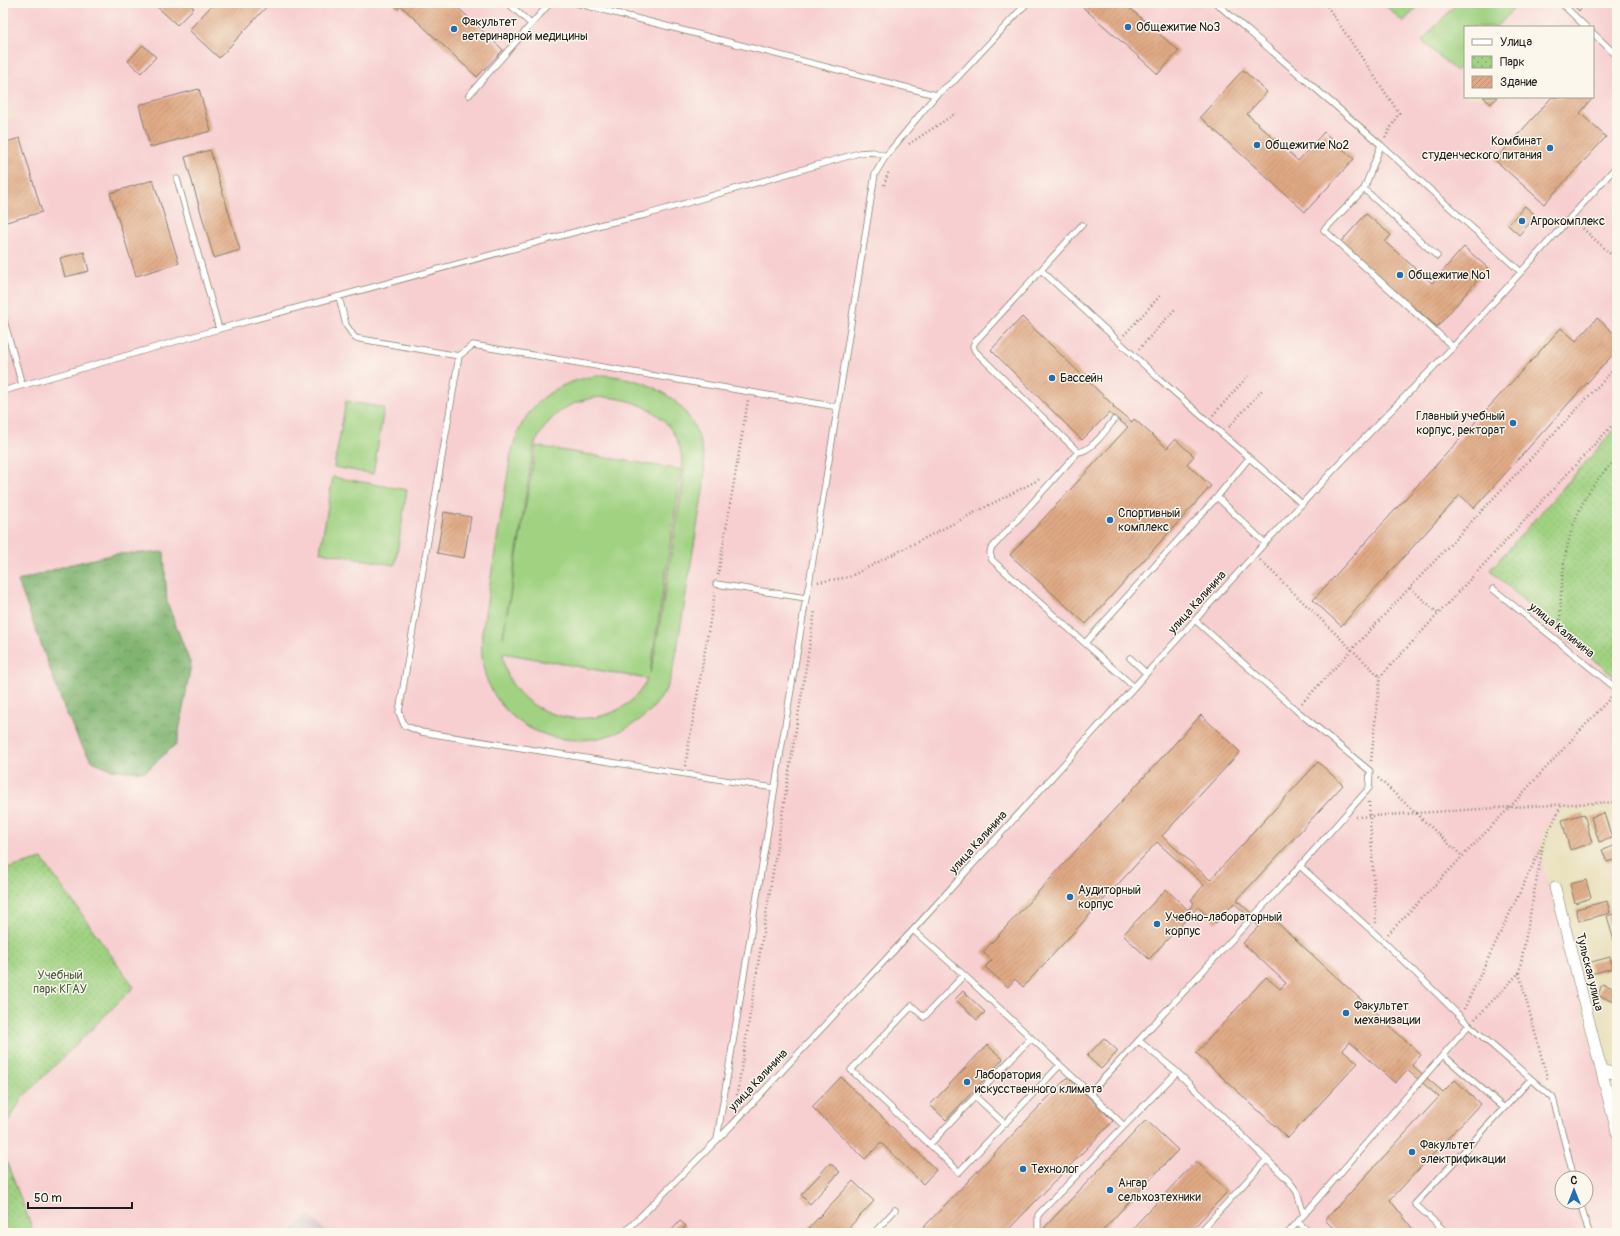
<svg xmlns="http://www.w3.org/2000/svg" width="1620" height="1236" viewBox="0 0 1620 1236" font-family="Pangolin,sans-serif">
	<defs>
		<pattern id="forest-crowns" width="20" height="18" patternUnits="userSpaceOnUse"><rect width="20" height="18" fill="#80b470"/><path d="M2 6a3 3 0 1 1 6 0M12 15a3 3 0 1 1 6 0" fill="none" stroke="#68925b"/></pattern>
		<pattern id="park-dots" width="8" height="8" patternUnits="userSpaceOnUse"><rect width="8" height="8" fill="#a0d282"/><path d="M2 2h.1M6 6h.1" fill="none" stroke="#89b470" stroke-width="1.8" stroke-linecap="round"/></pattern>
		<pattern id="building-hatch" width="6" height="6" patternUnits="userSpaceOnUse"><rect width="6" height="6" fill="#dfa883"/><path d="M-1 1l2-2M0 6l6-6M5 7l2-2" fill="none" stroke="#bf9071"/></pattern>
	</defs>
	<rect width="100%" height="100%" fill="#fbf7ec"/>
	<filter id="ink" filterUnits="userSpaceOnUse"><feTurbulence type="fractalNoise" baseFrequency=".025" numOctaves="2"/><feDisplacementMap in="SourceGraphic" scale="8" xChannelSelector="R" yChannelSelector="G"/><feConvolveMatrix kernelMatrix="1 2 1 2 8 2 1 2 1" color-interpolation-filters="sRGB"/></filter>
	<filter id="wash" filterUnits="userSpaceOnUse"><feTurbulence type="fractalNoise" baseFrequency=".012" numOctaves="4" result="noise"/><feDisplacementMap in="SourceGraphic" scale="16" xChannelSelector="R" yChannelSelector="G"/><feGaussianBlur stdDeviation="0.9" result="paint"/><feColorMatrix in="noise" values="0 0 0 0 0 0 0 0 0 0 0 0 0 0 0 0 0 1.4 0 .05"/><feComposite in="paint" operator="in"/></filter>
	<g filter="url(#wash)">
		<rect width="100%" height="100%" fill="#eae1be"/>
		<path fill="#f7cfd0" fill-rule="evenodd" d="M3 3H1617V805L1562 810 1544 832 1540 853 1568 953 1617 1148V1233H3V121L15 118 3 94ZM1465 27H1593V97H1465ZM1562 1178H1586V1202H1562Z"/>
		<path fill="#d2bdc5" d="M309 1215 328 1233H290Z"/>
		<path fill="url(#forest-crowns)" stroke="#4e6846" d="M164 552 167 602 191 665 177 743 145 772 114 770 92 761 80 743 64 708 18 581 68 565 115 554Z"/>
		<path fill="url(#park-dots)" stroke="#5e774f" d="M1617 427V679L1551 625 1490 570Z
			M42 859 134 987 23 1097 3 1130V870Z
			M3 1153 31 1225 33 1233H3Z"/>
		<path fill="#a0d282" stroke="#5e774f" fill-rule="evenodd" d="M1383 3H1421L1403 22Z
			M1457 3 1518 4 1497 27H1465V61L1456 71 1422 41Z
			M602 375C667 379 709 416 704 484L675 661C672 672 670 683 664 693 623 760 517 755 487 680 481 664 481 648 482 632L511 454C522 406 553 381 602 375ZM602 397C653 399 687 428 683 482L654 657 650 673 682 470 536 446 503 637 534 446C548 415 568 400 602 397ZM503 653 647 679C618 744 505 724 503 653Z
			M346 401 384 408 373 474 334 467Z
			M333 477 407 490 395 565 320 552Z"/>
		<g id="blocks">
			<path fill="url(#building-hatch)" d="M153 3H188L194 8 177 25Z
				M214 3H270L219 58 189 30Z
				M393 3H453L503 50 477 77 401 6 398 9Z
				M1078 3H1124L1179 51 1158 74Z
				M1571 3H1586L1579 11Z
				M143 45 156 57 141 73 128 61Z
				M1243 70 1267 92 1247 114 1298 161 1324 132 1354 159 1305 212 1200 117Z
				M199 89 211 131 150 147 139 105Z
				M1483 97H1497L1491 104Z
				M1552 97H1590L1592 99 1580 113 1606 137 1544 204 1495 160Z
				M20 138 42 212 3 223V143Z
				M210 150 240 250 214 258 185 157Z
				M153 180 179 263 136 276 110 193Z
				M1525 206 1536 216 1519 235 1508 225Z
				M1366 214 1391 235 1385 242 1432 283 1464 247 1488 268 1437 327 1340 243Z
				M84 252 89 271 65 277 60 258Z
				M1022 317 1114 406 1113 407 1132 422 1134 419 1167 448 1175 439 1194 456 1187 464 1211 486 1086 624 1010 555 1128 427 1109 413 1082 440 991 350Z
				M1597 318 1617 336V350L1474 508 1460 495 1341 626 1313 600 1561 328 1576 341Z
				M444 512 471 517 464 558 437 553Z
				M1201 715 1240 752 1162 836 1210 880 1318 762 1343 785 1237 900 1262 923 1269 915 1421 1055 1412 1065 1443 1092 1455 1080 1480 1104 1390 1200 1416 1233H1338L1325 1220 1439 1097 1407 1070 1395 1083 1350 1042 1343 1050 1358 1063 1288 1138 1196 1053 1266 977 1280 989 1286 983 1243 943 1259 926 1234 903 1216 923 1198 907 1149 959 1123 935 1166 889 1188 910 1194 903 1191 900 1204 885 1157 842 1023 987 1015 979 1008 987 985 967 992 960 983 952Z
				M1604 813 1612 838 1599 842 1591 817Z
				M1584 814 1592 843 1570 850 1562 820Z
				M1617 845V859L1607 862 1602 850Z
				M1586 880 1591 898 1575 903 1570 884Z
				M1607 901 1610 913 1579 921 1576 909Z
				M1617 913V952L1607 916Z
				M1610 957 1613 968 1591 974 1588 963Z
				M1602 984 1617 989 1616 1001 1598 996Z
				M963 991 985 1012 977 1020 955 999Z
				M1104 1038 1118 1051 1101 1069 1087 1056Z
				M987 1045 1003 1059 946 1120 930 1105Z
				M841 1077 936 1170 923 1184 881 1143 865 1159 812 1107Z
				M1068 1077 1113 1121 1005 1233H951L947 1230 944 1233H918Z
				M1146 1120 1178 1150 1100 1233H1045L1042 1230Z
				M1196 1161 1228 1191 1189 1233H1128Z
				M830 1163 840 1172 810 1204 801 1195Z
				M853 1181 874 1201 844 1233H804Z
				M680 1221 686 1226 680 1233H671L670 1232Z"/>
		</g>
	</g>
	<g filter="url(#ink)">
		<use href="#blocks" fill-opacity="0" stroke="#837e6d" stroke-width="1"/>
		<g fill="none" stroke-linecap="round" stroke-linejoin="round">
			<g stroke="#837e6d" stroke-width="7">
				<path id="lane" d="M508 3 531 24
					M576 3 936 95
					M1561 3 1586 27
					M1593 33 1617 56
					M469 95 550 3
					M1381 145 1364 189 1324 230 1453 347
					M177 179 219 329
					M1364 189 1437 256
					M1082 225 975 342 973 346 975 351 1078 452 991 549 990 553 992 560 1134 687
					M1041 270 1156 376 1302 504
					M1521 272 1617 166
					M339 297 346 325 355 338 459 356
					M3 317 22 385
					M3 391 219 329 604 224 645 215 859 153 873 152 886 156
					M1078 452C1091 452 1106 430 1114 420
					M1217 497 1265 543
					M716 584 806 598
					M1493 589 1617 689
					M1085 643 1217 497 1249 458
					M1130 658 1146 673
					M774 788 421 732 404 725 399 712 459 356 473 345 838 407
					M913 930 964 975 1090 1093 1300 866 1369 788 1370 771 1296 710 1196 621
					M964 975 924 1017 912 1006 851 1070 959 1172 1060 1065
					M1469 1025 1553 1098 1574 1178
					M1139 1041 1177 1072 1289 1181 1297 1192 1304 1215
					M1443 1055 1504 1108
					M976 1097 1005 1124
					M1124 1126 1177 1072
					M717 1139 806 598 809 584 875 174 886 156 936 95 955 80 1027 3
					M930 1144 1031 1038
					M1580 1202 1589 1233
					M1298 1222 1310 1233
					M624 1233 732 1125 913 930 1265 543 1343 460 1453 347 1521 272 1381 145 1216 3
					M874 1233 895 1210
					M1038 1233V1215L1124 1126 1090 1093
					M1199 1233 1267 1159
					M1288 1233 1469 1025 1382 940 1300 866
					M1447 1233 1415 1204 1531 1079"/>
			</g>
			<g stroke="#837e6d" stroke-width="12">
				<path id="street" d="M1555 888 1617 1132
					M1601 1070 1617 1074"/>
			</g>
			<path stroke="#837e6d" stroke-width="2.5" stroke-dasharray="1 3" stroke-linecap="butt" d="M1325 3 1399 113 1385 138
				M909 144 956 113
				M884 185 889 171
				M1577 223 1617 260
				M1124 335 1160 296
				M1139 349 1175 309
				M1213 415 1248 376
				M1229 427 1263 389
				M1260 560 1380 677
				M718 575 748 400
				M818 582 849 577 1040 479
				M1410 588 1439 614
				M1560 632C1560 568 1566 504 1617 459
				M1302 703 1617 366
				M1371 761 1380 677 1617 420
				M685 766 715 592
				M1378 778 1462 856
				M1369 802 1376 923
				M1356 817 1510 807 1617 802
				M1388 934 1510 807 1612 696
				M1519 973 1548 1081
				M1464 1009 1561 806
				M1475 1019 1519 973 1543 846
				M735 1107 815 611"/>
			<use href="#lane" stroke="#fff" stroke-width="5.5"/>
			<use href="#street" stroke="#fff" stroke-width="11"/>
		</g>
	</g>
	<g fill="#1f6fb2" stroke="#fbf7ec" stroke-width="1.5">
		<circle cx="1128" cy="27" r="4"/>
		<circle cx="454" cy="29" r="4"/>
		<circle cx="1257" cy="145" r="4"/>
		<circle cx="1550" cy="148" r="4"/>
		<circle cx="1522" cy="221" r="4"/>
		<circle cx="1400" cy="275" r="4"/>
		<circle cx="1052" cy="378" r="4"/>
		<circle cx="1513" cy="423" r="4"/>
		<circle cx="1110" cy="520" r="4"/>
		<circle cx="1070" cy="897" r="4"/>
		<circle cx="1157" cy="924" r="4"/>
		<circle cx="1346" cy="1013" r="4"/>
		<circle cx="967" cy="1082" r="4"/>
		<circle cx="1412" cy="1152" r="4"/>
		<circle cx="1023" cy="1169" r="4"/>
		<circle cx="1110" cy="1190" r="4"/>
	</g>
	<g text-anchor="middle" stroke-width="3" stroke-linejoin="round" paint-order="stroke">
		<g font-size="12" fill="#1c1c1c" stroke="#fbf7ec" text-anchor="start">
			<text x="462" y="26">Факультет<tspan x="462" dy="14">ветеринарной медицины</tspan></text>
			<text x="1136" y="31">Общежитие №3</text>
			<text x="1542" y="145" text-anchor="end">Комбинат<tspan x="1542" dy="14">студенческого питания</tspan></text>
			<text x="1265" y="149">Общежитие №2</text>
			<text x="1530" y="225">Агрокомплекс</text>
			<text x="1408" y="279">Общежитие №1</text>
			<text x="1060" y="382">Бассейн</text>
			<text x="1505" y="420" text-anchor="end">Главный учебный<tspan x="1505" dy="14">корпус, ректорат</tspan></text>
			<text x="1118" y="517">Спортивный<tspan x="1118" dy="14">комплекс</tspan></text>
			<text x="1078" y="894">Аудиторный<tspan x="1078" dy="14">корпус</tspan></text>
			<text x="1165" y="921">Учебно-лабораторный<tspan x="1165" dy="14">корпус</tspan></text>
			<text x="1354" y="1010">Факультет<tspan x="1354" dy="14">механизации</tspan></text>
			<text x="975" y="1079">Лаборатория<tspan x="975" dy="14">искусственного климата</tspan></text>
			<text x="1420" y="1149">Факультет<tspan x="1420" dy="14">электрификации</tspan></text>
			<text x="1031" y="1173">Технолог</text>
			<text x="1118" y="1187">Ангар<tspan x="1118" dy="14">сельхозтехники</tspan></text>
		</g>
		<g font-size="12" fill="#1c1c1c" stroke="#fbf7ec">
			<text transform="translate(1197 602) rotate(-48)" y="4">улица Калинина</text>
			<text transform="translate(1562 630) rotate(39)" y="4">улица Калинина</text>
			<text transform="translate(978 842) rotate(-48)" y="4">улица Калинина</text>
			<text transform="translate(1590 972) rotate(76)" y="4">Тульская улица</text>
			<text transform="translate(758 1080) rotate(-47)" y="4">улица Калинина</text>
		</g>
		<g font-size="12" fill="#4a5c40" stroke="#fbf7ec">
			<text x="60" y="979">Учебный<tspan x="60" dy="14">парк КГАУ</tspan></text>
		</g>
	</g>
	<rect width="1620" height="1236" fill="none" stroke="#fbf7ec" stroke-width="16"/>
	<rect x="1464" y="26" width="130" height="72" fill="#fbf7ec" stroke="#a29f99"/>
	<rect x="1472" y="39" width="20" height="6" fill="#ffffff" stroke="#a29f99"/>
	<text x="1500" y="46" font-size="12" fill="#1c1c1c">Улица</text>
	<rect x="1472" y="56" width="20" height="12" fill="url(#park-dots)" stroke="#a29f99"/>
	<text x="1500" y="66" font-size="12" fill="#1c1c1c">Парк</text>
	<rect x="1472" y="76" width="20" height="12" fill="url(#building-hatch)" stroke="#a29f99"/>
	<text x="1500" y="86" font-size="12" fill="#1c1c1c">Здание</text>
	<g transform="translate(1574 1190)"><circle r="19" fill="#fbf7ec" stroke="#a29f99"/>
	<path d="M0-3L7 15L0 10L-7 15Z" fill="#1f6fb2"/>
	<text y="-6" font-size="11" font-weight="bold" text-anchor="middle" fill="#1c1c1c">С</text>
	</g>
	<path d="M28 1202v6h104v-6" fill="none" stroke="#1c1c1c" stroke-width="2"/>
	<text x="34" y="1202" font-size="12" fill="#1c1c1c" stroke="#fbf7ec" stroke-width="3" paint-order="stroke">50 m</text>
</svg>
